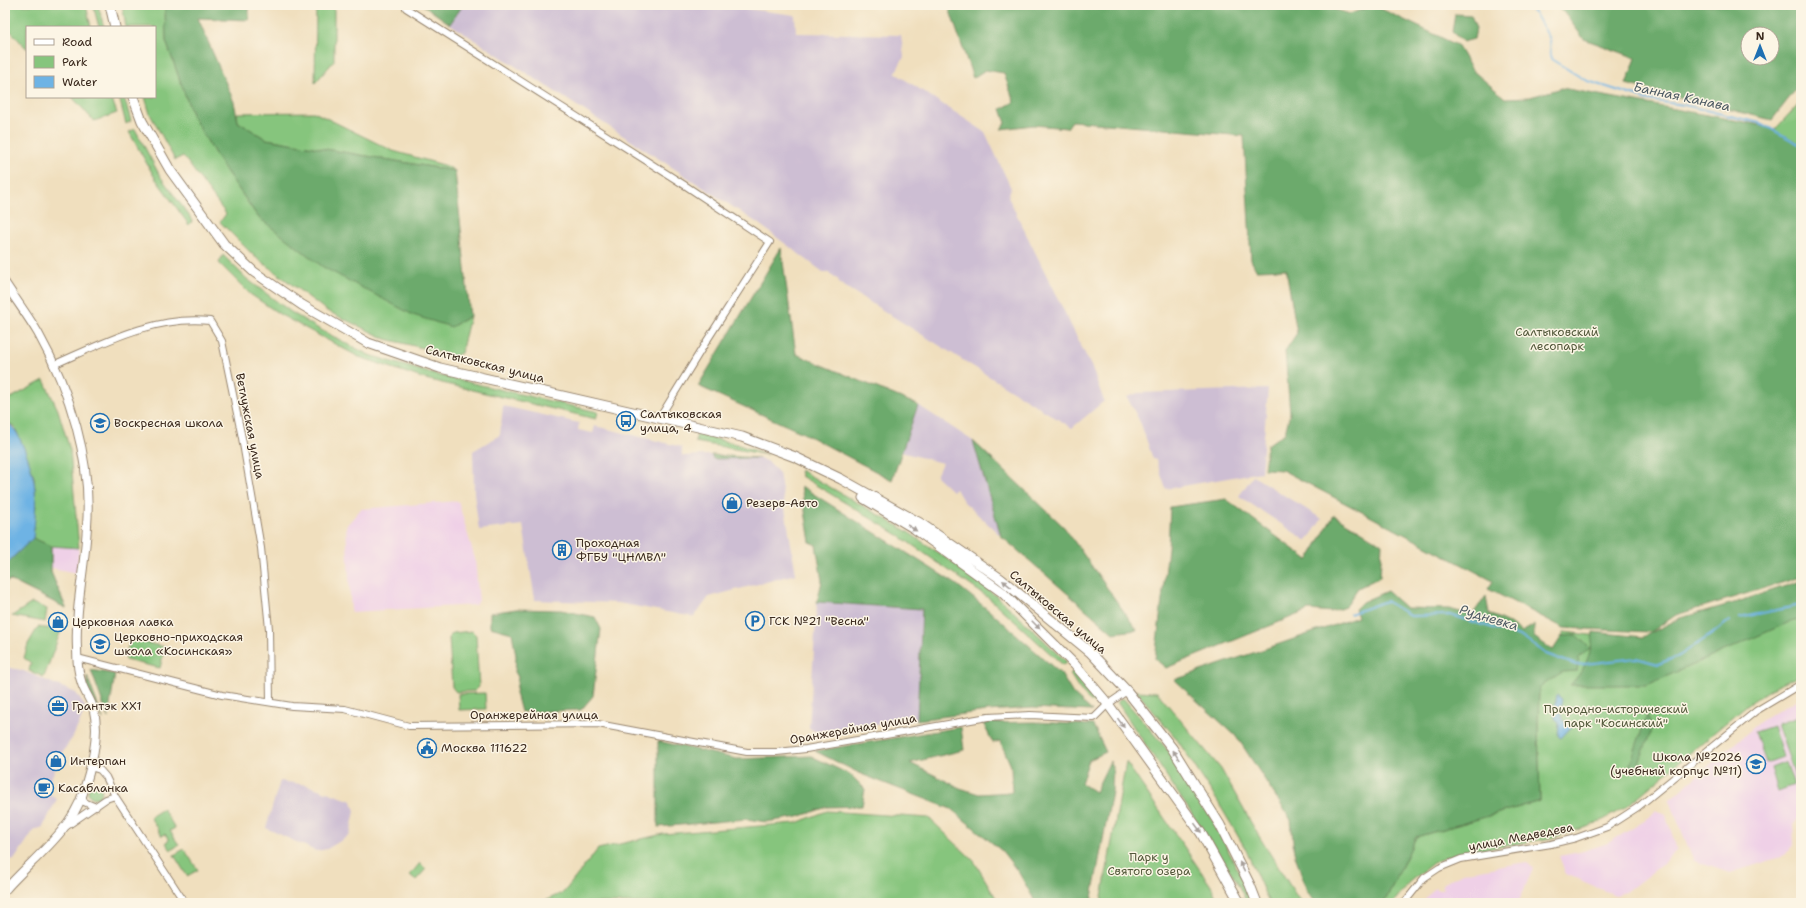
<svg xmlns="http://www.w3.org/2000/svg" width="1806" height="908" viewBox="0 0 1806 908" font-family="'Shantell Sans',sans-serif">
	<rect width="100%" height="100%" fill="#fcf5e5"/>
	<filter id="ink" filterUnits="userSpaceOnUse"><feTurbulence type="fractalNoise" baseFrequency=".025" numOctaves="2"/><feDisplacementMap in="SourceGraphic" scale="8" xChannelSelector="R" yChannelSelector="G"/><feConvolveMatrix kernelMatrix="1 2 1 2 8 2 1 2 1" color-interpolation-filters="sRGB"/></filter>
	<filter id="wash" filterUnits="userSpaceOnUse"><feTurbulence type="fractalNoise" baseFrequency=".012" numOctaves="4" result="noise"/><feDisplacementMap in="SourceGraphic" scale="16" xChannelSelector="R" yChannelSelector="G"/><feGaussianBlur stdDeviation="0.9" result="paint"/><feColorMatrix in="noise" values="0 0 0 0 0 0 0 0 0 0 0 0 0 0 0 0 0 1.4 0 .05"/><feComposite in="paint" operator="in"/></filter>
	<g filter="url(#wash)">
		<rect width="100%" height="100%" fill="#f0dfbe"/>
		<path fill="#efd0e7" d="M458 501 475 559 479 601 475 605 351 612 346 526 361 509Z
			M51 546 79 548 77 573 52 568Z
			M1801 697V815L1793 825 1794 844 1784 856 1730 873 1694 861 1669 800 1761 721Z
			M1655 810 1666 815 1677 850 1659 867 1626 892 1615 895 1566 874 1559 856 1580 852 1608 843 1646 820Z
			M1527 862 1533 869 1518 903H1422L1435 888 1437 890H1443L1442 884 1462 873Z"/>
		<path fill="#cdbed3" d="M463 5H734V7L795 15 796 33 901 35 904 57 895 73 985 132 1011 188 1008 197 1092 368 1104 401 1072 428 839 283 838 279 827 272H823L759 224 687 177 450 24Z
			M1268 389 1261 472 1166 489 1156 460 1153 459 1141 424 1127 397 1138 393Z
			M918 405 973 441 1001 536 963 501 956 489 952 491 936 476 942 463 901 452Z
			M503 406 579 423 578 430 593 433 595 426 682 447V456L711 455 713 459 759 458 768 462 779 473 796 574 709 597 694 617 618 603 535 600 523 525 479 530 474 493 473 451 500 435Z
			M1253 476 1322 519 1307 541 1239 496Z
			M817 602 922 609 917 720 816 732 809 728Z
			M5 667 21 670 76 693 86 708 73 737 63 751 45 792 57 799 43 827 34 830 14 860 5 858Z
			M280 781 307 785 352 801 355 811 350 835 327 849 316 851 266 828Z"/>
		<path fill="#86c57d" stroke="#60784e" d="M5 5H86L91 27H27V49L5 25Z
			M93 5H98L104 27H99Z
			M122 5H165L166 41 193 117 220 162 258 217 451 327 470 316 461 353 455 356 386 339 327 311 254 256 220 222 226 214 183 156 175 160 150 114 145 97H155V27H126Z
			M316 5H334V61L315 83Z
			M72 97H111L117 113 94 121Z
			M119 97H124L131 121 126 124Z
			M1801 101V164L1770 135Z
			M314 112 393 151 447 166 455 171 266 139 238 122 237 113Z
			M135 129 160 176 193 221 189 225 155 178 129 132Z
			M223 255 247 279 291 312 319 329 369 355 433 374 598 412 596 419 425 379 359 357 281 315 250 294 219 263Z
			M44 380 58 410 70 450 79 548 51 546V572L66 608 10 580 5 582V565L16 556 36 507 34 477 15 427 5 421V392L11 398Z
			M697 434 736 444 768 455 695 442Z
			M800 470 905 530 958 566 1000 599 1067 662 1063 665 990 599 898 535 801 476Z
			M1801 602V675L1776 686 1748 704 1627 806 1605 819 1590 826 1551 838 1452 855 1433 863 1409 882 1393 903H1384L1416 837 1540 801 1538 725 1539 688 1564 632 1661 643Z
			M32 603 47 609 45 622 12 616Z
			M38 627 61 630 44 677 29 671 31 663 24 658 28 644Z
			M472 631 476 635 479 687 475 691 456 692 452 687 449 637 453 633Z
			M130 639 165 647 160 668 125 660Z
			M1074 670 1100 705C1086 703 1077 685 1070 674Z
			M1136 691 1157 692 1221 769 1257 833 1301 903H1269L1245 848 1218 802 1176 738Z
			M485 693 486 709 459 710 458 694Z
			M1123 698 1171 754 1204 803 1255 903H1247L1236 880 1117 702Z
			M1801 716V787H1799L1777 724Z
			M1773 726 1783 757 1766 763 1755 732Z
			M1126 762 1211 886 1219 903H1101Z
			M1786 762 1794 785 1778 791 1771 768Z
			M88 791a7 7 0 1 1 14 0a7 7 0 1 1-14 0Z
			M163 809 175 828 170 831 179 845 171 850 166 843 169 840 165 834 162 836 150 817Z
			M827 811 929 818 974 861 999 903H540L564 892 598 849 663 834 796 823Z
			M184 849 198 870 187 876 174 855Z
			M420 863 426 869 416 880 410 875Z"/>
		<path fill="#6caa6c" stroke="#546a45" fill-rule="evenodd" d="M165 5H249V20L198 18 234 102 238 122 266 139 455 171 470 316 451 327 413 315 323 267 258 217 220 162 193 117 166 41Z
			M423 5H463L450 24Z
			M948 5H1320L1350 14 1373 5 1457 45 1472 70 1505 98 1530 97 1562 88 1766 126 1801 144V577L1676 615 1651 632 1564 628 1488 589 1493 581 1282 470 1264 469 1267 445 1285 433 1290 413 1285 351 1297 333 1286 269 1256 270 1251 260 1244 136 1072 121 1067 128 1033 125 1001 129 1006 123 1001 109 1014 102 1004 73 985 70 973 78Z
			M1558 5H1801V83L1772 120 1626 84 1636 58 1584 39ZM1748 34H1772V58H1748Z
			M1455 14 1471 15 1476 29 1474 39 1463 42 1452 32Z
			M781 248 796 354 918 405 892 480 803 433 698 386Z
			M973 441 1064 527 1137 630 1113 633 1001 536Z
			M711 455 759 458 713 459Z
			M801 486 956 584 997 617 1061 674 1073 694 1092 711 1033 708 987 711 917 720 922 609 817 602 822 581 816 545 810 542Z
			M1226 499 1308 560 1334 515 1382 544 1380 577 1358 588 1345 607 1331 612 1309 610 1166 668 1155 659 1168 549 1170 507Z
			M33 538 51 546V572L66 608 10 580 5 582V565Z
			M1801 581V619L1794 620 1647 685H1570C1586 669 1591 654 1593 632L1643 637 1680 618 1734 603Z
			M1387 591 1406 608 1449 609 1472 615 1486 596 1489 614 1511 624 1522 632 1534 625V637L1553 650 1562 636 1576 635 1590 648 1579 658 1577 671 1562 672 1539 688 1538 725 1540 801 1416 837 1384 903H1316L1307 891 1294 852 1291 820 1237 737 1174 680 1358 617 1355 609 1362 602Z
			M516 609 561 610 595 617 601 629 593 696 581 710 521 712 516 693 518 677 515 672 516 656 512 633 490 627V613Z
			M91 670 115 674 108 718Z
			M87 676 103 719 87 689Z
			M1647 715 1652 728 1637 769 1629 767Z
			M1034 722 1093 725 1106 752 1089 760 1081 783 1095 792 1110 761 1113 766 1112 792 1091 903H1036L1019 873 1002 851 951 809 861 774 815 751 961 727 964 750 910 763 960 788 979 794 1012 792 1011 766 1000 741 993 743 983 723Z
			M658 741 737 759 811 756 851 775 865 789 862 806 827 807 798 817 766 822 747 819 658 827Z"/>
		<path fill="#6eb3e4" stroke="#546e81" d="M5 421C17 429 18 435 24 448 38 481 37 503 33 538L5 565Z
			M1557 695 1562 699 1560 711 1563 721 1574 724 1561 738 1558 736 1559 723 1555 718 1554 710Z"/>
		<g fill="none" stroke-linecap="round" stroke-linejoin="round">
			<path stroke="#6eb3e4" stroke-width="2" d="M1526 5 1536 15 1550 39 1551 59 1585 80 1648 100 1684 105 1760 123 1801 145
				M1350 614 1386 601 1411 616 1450 615 1520 636 1546 654 1576 665 1636 658 1658 664 1679 656 1712 634 1729 621
				M1739 618 1801 605"/>
		</g>
	</g>
	<g filter="url(#ink)">
		<g fill="none" stroke-linecap="round" stroke-linejoin="round">
			<g stroke="#96846e" stroke-width="8">
				<path id="minor" d="M406 5V8L686 186 770 242 706 342 660 417
					M53 365C103 343 155 315 210 321L222 341 242 438 261 548 269 629 270 702
					M77 658 222 695 292 706 345 709 409 726 598 724 747 752H777L806 749 988 717 1030 715 1094 718 1108 704 1127 691
					M90 767 100 770 106 777 115 796 185 903
					M82 794 84 802 96 807
					M67 826 106 799 115 796
					M1404 903 1424 878 1439 868 1461 859 1551 844 1576 838 1607 827 1638 807 1756 711 1801 684"/>
			</g>
			<g stroke="#96846e" stroke-width="10">
				<path id="tertiary" d="M5 283C16 300 28 316 38 333 70 390 92 461 87 526 85 567 75 608 77 648 77 660 78 673 82 684 85 693 92 702 94 711 100 737 91 768 83 793 70 833 32 859 5 890"/>
			</g>
			<g stroke="#96846e" stroke-width="11">
				<path id="secondary" d="M110 5 115 27
					M133 97 142 121 170 170 224 244 254 272 302 305 368 343 440 368 742 437 795 457 841 479 920 523 1001 579 1090 652 1127 691 1172 748 1220 825 1250 885 1257 903
					M863 498 915 529 1002 592 1075 665 1108 704 1201 833 1240 903"/>
			</g>
			<use href="#minor" stroke="#fff" stroke-width="6"/>
			<use href="#tertiary" stroke="#fff" stroke-width="8"/>
			<use href="#secondary" stroke="#fff" stroke-width="9"/>
		</g>
		<defs><path id="oneway-solid" d="M-6-.8H1V-3.2L6.5 0L1 3.2V.8H-6Z"/></defs>
		<g fill="#a79f9a">
			<use href="#oneway-solid" transform="translate(912 528) rotate(32)"/>
			<use href="#oneway-solid" transform="translate(1007 584) rotate(-141)"/>
			<use href="#oneway-solid" transform="translate(1036 625) rotate(45)"/>
			<use href="#oneway-solid" transform="translate(1121 723) rotate(54)"/>
			<use href="#oneway-solid" transform="translate(1176 755) rotate(-122)"/>
			<use href="#oneway-solid" transform="translate(1198 828) rotate(54)"/>
			<use href="#oneway-solid" transform="translate(1242 867) rotate(-117)"/>
		</g>
	</g>
	<defs>
		<g id="bus-ring" transform="scale(1)"><circle r="9.5" fill="#fcf5e5" stroke="#1f6fb2" stroke-width="1.5"/><path d="M-5-6H5V4H4V6H2V4H-2V6H-4V4H-5ZM-3.5-4V0h7V-4ZM-3.5 1.2v1.5H-2V1.2ZM2 1.2v1.5H3.5V1.2Z" fill="#1f6fb2"/></g>
		<g id="school-ring" transform="scale(1)"><circle r="9.5" fill="#fcf5e5" stroke="#1f6fb2" stroke-width="1.5"/><path d="M0-5L7-2L0 1L-7-2ZM-4 1L0 2.5L4 1V4Q0 6-4 4Z" fill="#1f6fb2"/></g>
		<g id="shop-ring" transform="scale(1)"><circle r="9.5" fill="#fcf5e5" stroke="#1f6fb2" stroke-width="1.5"/><path d="M-5-2.5h2.3a2.7 3.5 0 0 1 5.4 0H5L5.5 6h-11ZM-1.5-2.5h3a1.5 2.3 0 0 0-3 0Z" fill="#1f6fb2"/></g>
		<g id="building-ring" transform="scale(1)"><circle r="9.5" fill="#fcf5e5" stroke="#1f6fb2" stroke-width="1.5"/><path d="M-4-6H4V6H1V3H-1V6H-4ZM-2.5-4.3h1.7v1.8h-1.7ZM.8-4.3h1.7v1.8H.8ZM-2.5-1h1.7V.8h-1.7ZM.8-1h1.7V.8H.8Z" fill="#1f6fb2"/></g>
		<g id="parking-ring" transform="scale(1)"><circle r="9.5" fill="#fcf5e5" stroke="#1f6fb2" stroke-width="1.5"/><path d="M-3.5-5.5H1a3.5 3.5 0 0 1 0 7H-1V5.5H-3.5ZM-1-3.4V-.6H.8a1.4 1.4 0 0 0 0-2.8Z" fill="#1f6fb2"/></g>
		<g id="office-ring" transform="scale(1)"><circle r="9.5" fill="#fcf5e5" stroke="#1f6fb2" stroke-width="1.5"/><path d="M-6-3h4V-5.5h4V-3h4V5H-6ZM-1-4.5V-3h2v-1.5ZM-6 0V1H6V0Z" fill="#1f6fb2"/></g>
		<g id="civic-ring" transform="scale(1)"><circle r="9.5" fill="#fcf5e5" stroke="#1f6fb2" stroke-width="1.5"/><path d="M-.6-6.5H3V-4.5H.6V-3L4-1V1h2V6H-6V1h2V-1L-.6-3ZM-1.2 2.5V6h2.4V2.5Z" fill="#1f6fb2"/></g>
		<g id="cafe-ring" transform="scale(1)"><circle r="9.5" fill="#fcf5e5" stroke="#1f6fb2" stroke-width="1.5"/><path d="M-5.5-4.5H6V0H3Q3 3.5 0 3.5H-2.5Q-5.5 3.5-5.5 0ZM3-3.2v2h1.7v-2ZM-6 4.5H4V6H-6Z" fill="#1f6fb2"/></g>
	</defs>
	<g fill-rule="evenodd">
		<use href="#bus-ring" x="626" y="421"/>
		<use href="#school-ring" x="100" y="423"/>
		<use href="#shop-ring" x="732" y="503"/>
		<use href="#building-ring" x="562" y="550"/>
		<use href="#parking-ring" x="755" y="621"/>
		<use href="#shop-ring" x="58" y="622"/>
		<use href="#school-ring" x="100" y="644"/>
		<use href="#office-ring" x="58" y="706"/>
		<use href="#civic-ring" x="427" y="748"/>
		<use href="#shop-ring" x="56" y="761"/>
		<use href="#school-ring" x="1756" y="764"/>
		<use href="#cafe-ring" x="44" y="788"/>
	</g>
	<g text-anchor="middle" stroke-width="3" stroke-linejoin="round" paint-order="stroke">
		<g font-size="12" fill="#52583a" stroke="#fcf5e5">
			<text x="1557" y="336">Салтыковский<tspan x="1557" dy="14">лесопарк</tspan></text>
			<text x="1616" y="713">Природно-исторический<tspan x="1616" dy="14">парк "Косинский"</tspan></text>
			<text x="1149" y="861">Парк у<tspan x="1149" dy="14">Святого озера</tspan></text>
		</g>
		<g font-size="12" fill="#3b2a1e" stroke="#fcf5e5">
			<text transform="translate(485 364) rotate(14)" y="4">Салтыковская улица</text>
			<text transform="translate(250 426) rotate(79)" y="4">Ветлужская улица</text>
			<text transform="translate(1058 612) rotate(40)" y="4">Салтыковская улица</text>
			<text x="534" y="719">Оранжерейная улица</text>
			<text transform="translate(853 729) rotate(-10)" y="4">Оранжерейная улица</text>
			<text transform="translate(1521 837) rotate(-11)" y="4">улица Медведева</text>
		</g>
		<g font-size="12" fill="#3b2a1e" stroke="#fcf5e5" text-anchor="start">
			<text x="640" y="418">Салтыковская<tspan x="640" dy="14">улица, 4</tspan></text>
			<text x="114" y="427">Воскресная школа</text>
			<text x="746" y="507">Резерв-Авто</text>
			<text x="576" y="547">Проходная<tspan x="576" dy="14">ФГБУ "ЦНМВЛ"</tspan></text>
			<text x="769" y="625">ГСК №21 "Весна"</text>
			<text x="72" y="626">Церковная лавка</text>
			<text x="114" y="641">Церковно-приходская<tspan x="114" dy="14">школа «Косинская»</tspan></text>
			<text x="72" y="710">Грантэк ХХ1</text>
			<text x="441" y="752">Москва 111622</text>
			<text x="1742" y="761" text-anchor="end">Школа №2026<tspan x="1742" dy="14">(учебный корпус №11)</tspan></text>
			<text x="70" y="765">Интерпан</text>
			<text x="58" y="792">Касабланка</text>
		</g>
		<g font-size="13" font-style="italic" fill="#4d5a63" stroke="#fcf5e5">
			<text transform="translate(1682 96) rotate(12)" y="5">Банная Канава</text>
			<text transform="translate(1489 617) rotate(17)" y="5">Рудневка</text>
		</g>
	</g>
	<rect width="1806" height="908" fill="none" stroke="#fcf5e5" stroke-width="20"/>
	<rect x="26" y="26" width="130" height="72" fill="#fcf5e5" stroke="#afa495"/>
	<rect x="34" y="39" width="20" height="6" fill="#ffffff" stroke="#afa495"/>
	<text x="62" y="46" font-size="12" fill="#3b2a1e">Road</text>
	<rect x="34" y="56" width="20" height="12" fill="#86c57d" stroke="#afa495"/>
	<text x="62" y="66" font-size="12" fill="#3b2a1e">Park</text>
	<rect x="34" y="76" width="20" height="12" fill="#6eb3e4" stroke="#afa495"/>
	<text x="62" y="86" font-size="12" fill="#3b2a1e">Water</text>
	<g transform="translate(1760 46)"><circle r="19" fill="#fcf5e5" stroke="#afa495"/>
	<path d="M0-3L7 15L0 10L-7 15Z" fill="#1f6fb2"/>
	<text y="-6" font-size="11" font-weight="bold" text-anchor="middle" fill="#3b2a1e">N</text>
	</g>
</svg>
